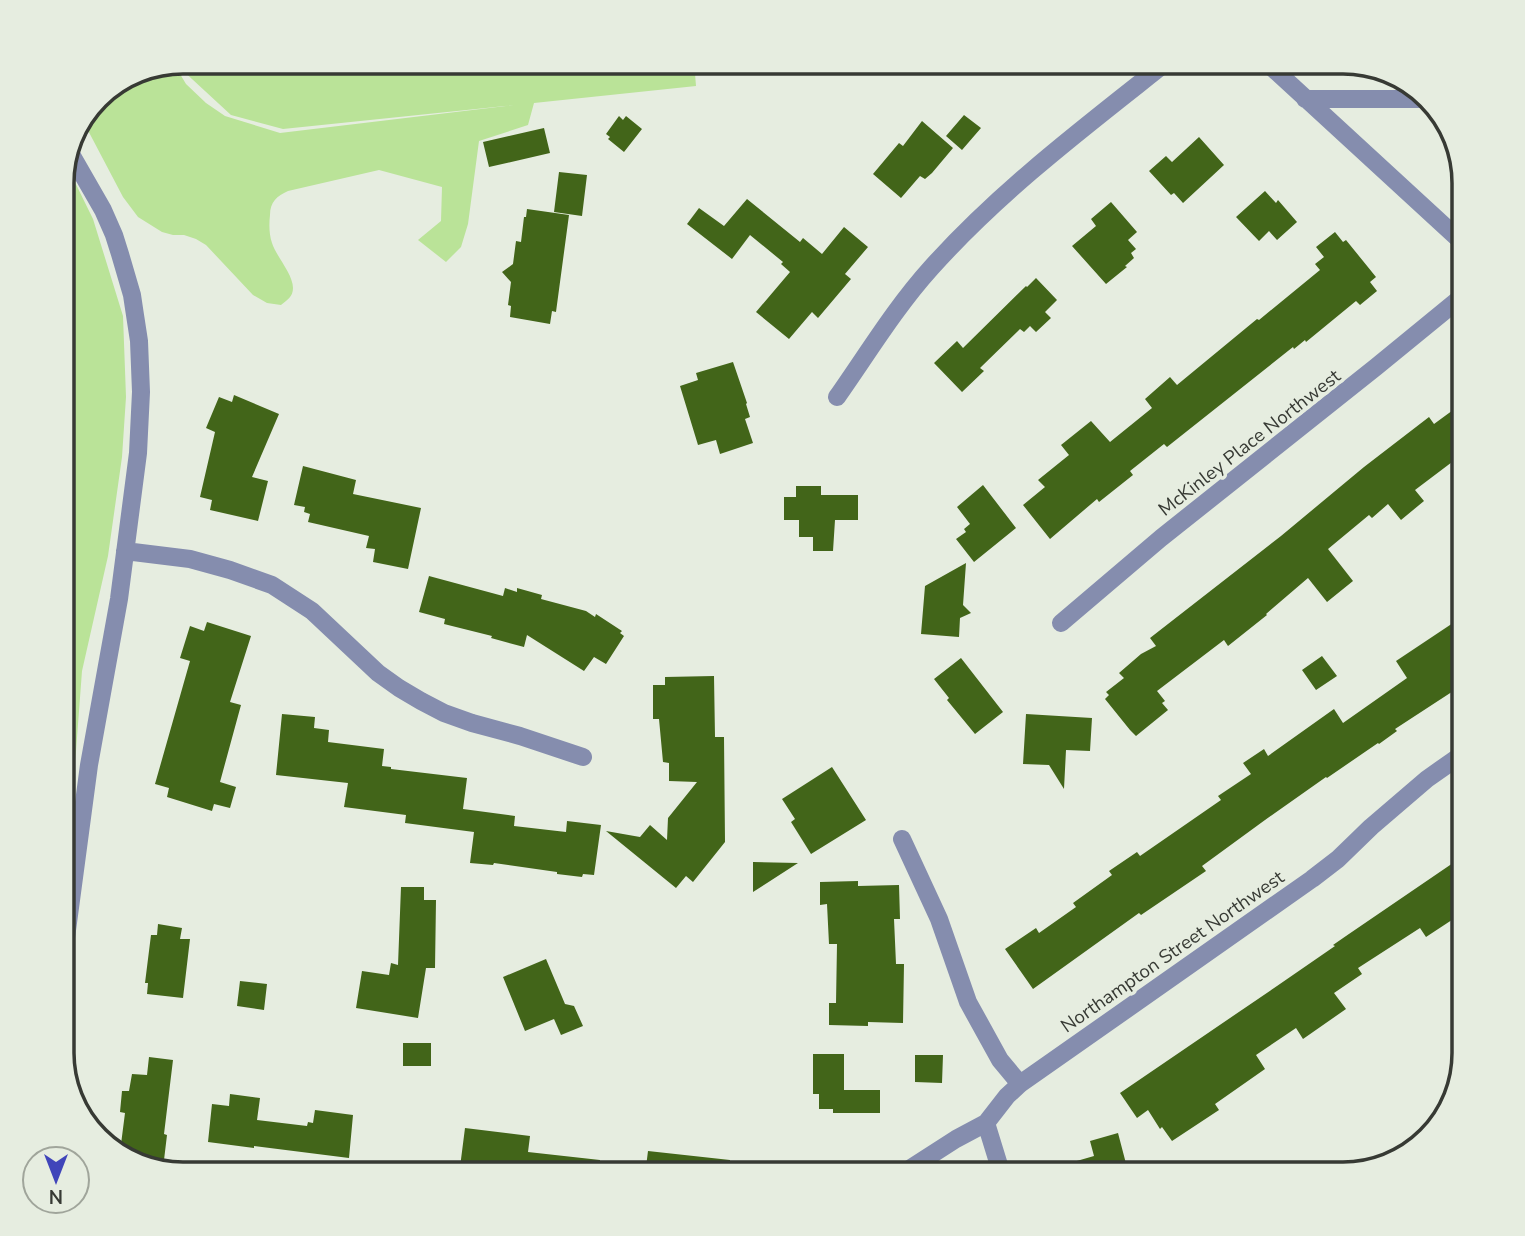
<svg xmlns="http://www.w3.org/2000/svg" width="1525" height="1236" viewBox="0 0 1525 1236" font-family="'Nunito Sans',sans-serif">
	<rect width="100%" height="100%" fill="#e6ede0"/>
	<path fill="#bae398" d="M182 61H694L696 86 534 103 528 125 479 141 468 224 461 247 446 262 418 240 441 221 442 187 379 170 288 191C277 196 270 202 270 215 269 224 269 234 272 243 276 256 293 274 293 288 293 297 287 300 281 305L267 303 253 295 206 245 196 239 184 235H173L162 232 138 217 123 197 82 119 102 92 174 64 186 84 206 103 225 116 280 133 514 105 283 129 231 115 179 67 178 63Z
		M65 162 93 219 123 316 126 397 122 457 108 556 82 671 76 751 62 870V174Z"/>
	<path fill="#426519" d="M964 115 981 128 962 150 946 136Z
		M619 116 623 120 626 116 642 129 624 152 608 139 610 137 606 134Z
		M922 121 953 148 932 173 925 179 920 176 901 198 873 174 899 143 903 146Z
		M544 128 550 153 489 167 483 142Z
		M1199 137 1224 165 1183 203 1174 193 1171 195 1149 171 1166 156 1172 162Z
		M559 172 587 175 582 216 554 212Z
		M1265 191 1276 203 1278 200 1297 222 1277 240 1269 231 1259 241 1236 217Z
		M747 199 800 242 803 238 822 254 844 227 868 247 845 274 851 279 818 318 812 312 789 339 756 312 790 272 781 264 783 262 750 235 732 259 687 224 699 208 724 226Z
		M1111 202 1137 232 1128 240 1136 249 1131 253 1134 258 1125 266 1127 267 1106 284 1072 246 1096 226 1091 219Z
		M527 209 569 215 556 312 552 311 550 324 510 317 511 306 508 305 511 282 502 272 513 264 516 241 521 242 524 217H526Z
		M1335 232 1343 242 1346 240 1376 277 1370 282 1377 291 1360 305 1356 301 1306 342 1305 340 1294 349 1293 347 1167 447 1164 444 1130 471 1133 475 1099 502 1097 499 1050 539 1023 505 1045 487 1038 480 1069 455 1061 445 1091 421 1110 442 1152 408 1145 399 1170 377 1177 385 1257 319 1259 320 1320 270 1315 264 1324 257 1316 247Z
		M1036 278 1057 300 1045 312 1051 318 1036 332 1030 326 1024 332 1020 329 980 368 984 371 962 392 934 363 957 341 963 348 1026 286 1027 287Z
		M733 362 747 403 746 404 750 417 745 419 753 443 720 454 716 440 698 445 680 386 698 380 696 373Z
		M234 395 279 414 252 477 268 481 258 521 210 510 212 500 200 497 215 432 206 428 219 397 232 402Z
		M1464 402V453L1415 490 1424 501 1401 520 1388 504 1372 518 1369 515 1328 549 1353 581 1327 602 1308 578 1266 614 1267 615 1228 646 1224 640 1157 691 1165 701 1162 703 1168 710 1136 736 1130 730 1105 699 1109 695 1106 692 1124 678 1119 673 1141 654 1156 646 1150 638 1281 536 1364 467 1429 417 1434 424Z
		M303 466 356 480 353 494 421 508 408 569 373 562 375 549 366 548 369 536 308 522 310 514 304 512 305 507 294 505Z
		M983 485 1016 528 974 562 956 539 966 532 964 529 970 524 957 507Z
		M796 486H821V495H858V520H835L833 551H813V537H799V520H784V497H796Z
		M966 563 963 605 971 613 960 618 959 637 921 634 925 586Z
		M429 576 503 596 505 588 517 592V588L542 595 541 599 586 611 595 617 596 614 622 631 620 633 624 636 606 664 594 657 584 671 527 635 524 647 491 638 492 636 444 624 445 619 419 612Z
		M1464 621V684L1395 729 1397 731 1379 744 1378 743 1327 778 1326 777 1265 820 1202 866 1206 871 1141 915 1139 913 1033 989 1005 949 1036 928 1039 933 1076 907 1073 903 1112 875 1109 871 1137 852 1140 856 1221 800 1218 796 1251 774 1243 763 1264 749 1268 756 1334 709 1343 723 1407 678 1396 661 1453 623 1455 627Z
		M207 622 251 636 230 702 241 705 220 782 236 787 230 808 214 804 212 811 167 797 169 788 155 784 190 661 180 658 190 626 204 631Z
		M1322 656 1337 676 1316 690 1302 670Z
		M961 658 1003 712 975 734 947 700 949 698 934 679Z
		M714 676 715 737H724L725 842 693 882 686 876 676 888 606 831 640 837 650 825 667 840 668 818 697 782 669 781V763L663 762 659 719H653V685H665V677Z
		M282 714 315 717 314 728 329 730 328 742 384 749 382 766 391 767V769L467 778 463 809 515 816 514 826 566 832 567 821 601 825 594 875 583 874 582 877 557 874V872L494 863 493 865 470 863 474 832 405 823 406 815 344 807 348 783 276 775Z
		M1026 714 1092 718 1090 751 1066 750 1064 789 1049 765 1023 764Z
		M832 767 866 820 811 854 791 822 795 819 782 799Z
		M1464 861V912L1426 937 1420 928 1358 968 1362 974 1334 993 1346 1009 1303 1039 1296 1028 1256 1055 1265 1069 1215 1104 1219 1110 1172 1141 1162 1127 1160 1129 1148 1110 1137 1118 1120 1093 1277 986 1335 946 1333 945 1346 936 1453 863 1456 867Z
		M753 862 798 863 753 892Z
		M858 881V886L899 885 900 919H894L896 964H904L903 1023 868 1022V1026L829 1025V1003H836L837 944H829L827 904 820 905V882Z
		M401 887H424V900H436L435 968H426L418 1018 356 1008 362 971 389 975 391 963 398 965Z
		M158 924 182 928 180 939H190L183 998 147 994 148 983H145L151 935H157Z
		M546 959 565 1004 574 1006 583 1026 561 1035 554 1019 525 1031 503 977Z
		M240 981 267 984 264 1010 237 1006Z
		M403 1043H431V1066H403Z
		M813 1054H844V1090H880V1113H833V1109H819V1094H813Z
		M915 1055H943L942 1083 915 1082Z
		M149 1057 173 1060 164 1134 167 1135 164 1160 135 1157 120 1152 125 1113 120 1112 122 1091H129L132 1074 147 1075Z
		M230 1094 260 1098 257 1120 307 1126 308 1122 313 1123 315 1110 353 1115 349 1158 254 1146V1148L208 1142 212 1104 229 1106Z
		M465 1128 530 1136 528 1152 600 1160 599 1175H459Z
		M1118 1133 1129 1175H1050L1049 1169 1094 1156 1090 1141Z
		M648 1151 730 1160V1175H645Z"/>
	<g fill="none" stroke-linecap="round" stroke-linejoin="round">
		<path stroke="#858dae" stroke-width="18" d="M1265 61 1464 244
			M1305 99H1428
			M837 397C868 353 895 308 931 268 1002 189 1086 126 1168 61
			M125 551 190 559 230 570 272 585 312 611 378 673 399 688 421 701 444 713 472 723 520 736 583 757
			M1061 623 1161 538 1376 367 1464 295
			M902 839 939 919 968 1002 1000 1060 1020 1084
			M61 975 89 765 119 599 138 453 141 392 139 341 135 315 132 295 120 254 114 235 103 210 68 149
			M986 1123 1002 1175
			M900 1175 956 1139 986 1123 1007 1096 1020 1084 1312 879 1338 859 1371 827 1427 779 1464 753"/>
	</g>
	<g text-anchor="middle" stroke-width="7" stroke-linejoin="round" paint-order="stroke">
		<g font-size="19" fill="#373a34" stroke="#e6ede0">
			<text transform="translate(1249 442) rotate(-38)" y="7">McKinley Place Northwest</text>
			<text transform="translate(1172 951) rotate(-35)" y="7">Northampton Street Northwest</text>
		</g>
	</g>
	<path d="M0 0H1525V1236H0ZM183 74H1343A109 109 0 0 1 1452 183V1053A109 109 0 0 1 1343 1162H183A109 109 0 0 1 74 1053V183A109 109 0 0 1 183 74Z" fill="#e6ede0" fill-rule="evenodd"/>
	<path fill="none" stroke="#373a34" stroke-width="3.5" d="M183 74H1343A109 109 0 0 1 1452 183V1053A109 109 0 0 1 1343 1162H183A109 109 0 0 1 74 1053V183A109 109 0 0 1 183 74Z"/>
	<g transform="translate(56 1180) rotate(180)"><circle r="33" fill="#e6ede0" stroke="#a0a59b" stroke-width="2"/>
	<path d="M0-5L12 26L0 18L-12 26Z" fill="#4045ba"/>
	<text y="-10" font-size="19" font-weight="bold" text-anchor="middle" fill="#373a34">N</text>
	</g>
</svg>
